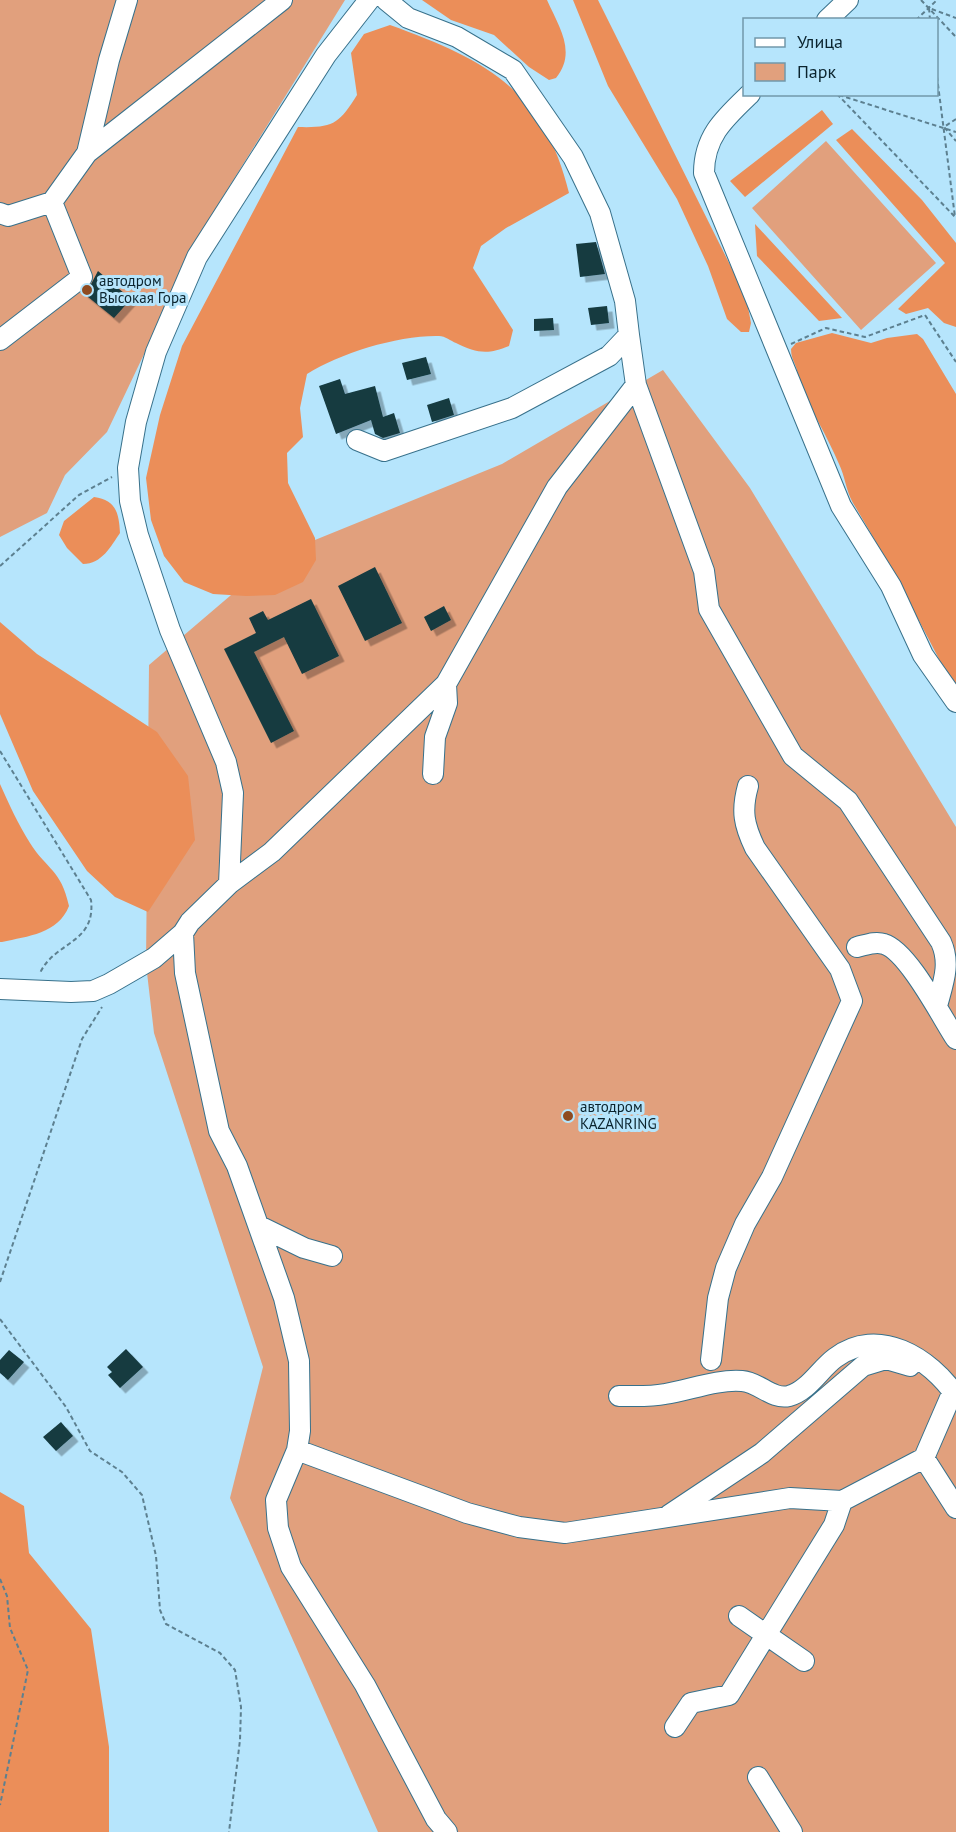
<svg xmlns="http://www.w3.org/2000/svg" width="956" height="1832" viewBox="0 0 956 1832" font-family="'PT Sans',sans-serif">
	<defs>
		<filter id="shadow"><feDropShadow dx="5.5" dy="5.5" stdDeviation="0" flood-color="#0004"/></filter>
	</defs>
	<rect width="100%" height="100%" fill="#b6e5fc"/>
	<path fill="#e1a07d" d="M0 0H345L206 224 107 432 65 475 47 513 0 537Z
		M826 141 936 263 861 330 752 208Z
		M663 370 750 488 956 827V1832H378L230 1498 263 1367 154 1033 146 964 149 665 278 555 502 464Z"/>
	<path fill="#eb8e59" d="M422 0H547C559 27 577 52 556 78L549 80 529 67 494 35 451 20Z
		M573 0H598L746 297 751 323 749 332H741L727 319 708 266 677 199 608 86Z
		M390 25C484 59 544 89 569 193L506 228 481 246 473 268 513 330 509 346C488 355 476 353 456 343 451 341 445 336 439 336 399 335 340 353 307 374L300 408 303 437 287 453 288 483 315 538 316 560 303 582 275 595 246 596 213 594 184 582 164 556 151 520 146 478 160 415 182 346 298 127C333 128 339 124 357 95L351 53 364 34Z
		M822 110 833 124 745 197 730 181Z
		M852 129 922 200 956 243V327L944 323 928 308 906 314 898 309 945 263 836 140Z
		M755 224 842 318 819 321 757 256Z
		M832 333 871 343 887 338 917 334 923 339 956 394V692C923 628 890 564 853 503 846 491 845 476 839 464 827 436 811 409 797 382 800 366 791 363 791 349L796 343Z
		M94 497C116 500 119 513 120 533 111 546 102 564 83 564L67 548 59 535 64 521Z
		M0 622 37 654 157 732 188 776 195 840 148 912 115 897 87 871 33 791 0 714Z
		M0 784C9 804 18 824 30 843 47 870 61 869 69 906 58 934 28 936 2 942H0Z
		M0 1492 24 1506 29 1553 91 1629 109 1747V1832H0Z"/>
	<path fill="#143a40" filter="url(#shadow)" d="M596 242 605 274 580 277 576 244Z
		M98 271 131 299 114 318 82 292 90 286Z
		M607 306 609 323 591 325 588 308Z
		M553 318 554 330 534 331V319Z
		M426 357 431 374 407 380 402 363Z
		M340 379 345 394 375 386 383 417 394 413 400 433 383 438 375 434 371 420 336 434 319 386Z
		M449 398 454 415 432 422 427 405Z
		M375 567 402 623 365 641 338 586Z
		M311 599 339 656 302 674 284 637 254 652 294 731 271 743 224 649 256 633 249 618 263 611 268 620Z
		M444 606 451 620 431 631 424 617Z
		M126 1349 143 1367 120 1388 108 1375 112 1372 107 1367Z
		M9 1350 24 1362 8 1380 0 1373V1360Z
		M61 1422 73 1436 56 1451 43 1437Z"/>
	<g fill="none" stroke-linecap="round" stroke-linejoin="round">
		<g stroke="#38718b" stroke-width="22">
			<path id="minor" d="M827 20 848 0
				M750 94C725 118 704 136 704 173L841 506 891 586 923 655 956 702
				M87 153 282 0
				M0 213 8 216 52 202 87 153 109 60 127 0
				M0 340 82 277 52 202
				M636 385 704 571 709 609 793 756 848 801 941 942C951 964 943 983 937 1006
				M357 440 384 451 512 408 609 356 629 335 625 301 600 213 573 157 513 70 457 37 408 18 386 0
				M433 774 435 737 447 703 446 684
				M229 884 233 793 226 762 170 630 138 535 130 501 128 468 136 422 156 352 197 257 326 55 369 0
				M183 933 185 973 219 1131 237 1166 284 1298 299 1361 300 1431 297 1450 276 1500 278 1528 291 1567 365 1685 436 1819 447 1832
				M857 947C866 945 875 941 884 944 908 951 942 1018 956 1039
				M0 989 71 992 93 991 109 984 154 958 183 933 190 922 229 884 272 852 446 684 557 487 636 385 629 335
				M259 1226 304 1248 332 1256
				M711 1360 718 1298 726 1268 745 1224 772 1177 852 1001 840 969 755 848C744 825 741 811 748 786
				M619 1396C634 1396 650 1397 665 1394 690 1390 717 1379 742 1381 759 1382 772 1400 789 1396 808 1391 820 1369 835 1358 878 1325 930 1358 956 1396
				M297 1450 467 1513 519 1527 565 1533 790 1498 842 1501 924 1458 956 1508
				M924 1458 953 1391
				M669 1515 762 1453 863 1366 886 1359 910 1366
				M739 1616 804 1661
				M675 1727 691 1703 729 1695 834 1525 842 1501
				M758 1777 792 1832"/>
		</g>
		<path stroke="#5d8090" stroke-width="2" stroke-dasharray="4.5 3" stroke-linecap="butt" d="M921 0 956 37
			M916 20 937 0
			M930 20 929 8 956 18
			M936 69 955 217
			M837 94 956 218
			M839 95 956 132
			M956 119 944 127 956 141
			M791 344 826 328 865 337 925 315 956 362
			M0 566 79 495 112 477
			M0 751 91 900C96 944 55 941 40 973
			M0 1282 82 1039 102 1007
			M0 1319 66 1407 90 1451 122 1472 142 1495 156 1556 160 1610 166 1624 220 1653 235 1670 241 1707 240 1740 229 1832
			M0 1579 7 1596 10 1628 28 1670 0 1805"/>
		<use href="#minor" stroke="#fff" stroke-width="20"/>
	</g>
	<g fill="#8f4b20" stroke="#b6e5fc" stroke-width="2">
		<circle cx="87" cy="290" r="6"/>
		<circle cx="568" cy="1116" r="6"/>
	</g>
	<g text-anchor="middle" stroke-width="6" stroke-linejoin="round" paint-order="stroke">
		<g font-size="15" fill="#0b242e" stroke="#b6e5fc" text-anchor="start">
			<text x="99" y="286">автодром<tspan x="99" dy="17">Высокая Гора</tspan></text>
			<text x="580" y="1112">автодром<tspan x="580" dy="17">KAZANRING</tspan></text>
		</g>
	</g>
	<rect x="743" y="18" width="195" height="78" fill="#b6e5fc" stroke="#7298aa" stroke-width="1.5"/>
	<rect x="755" y="38" width="30" height="9" fill="#ffffff" stroke="#7298aa" stroke-width="1.5"/>
	<text x="797" y="48" font-size="18" fill="#0b242e">Улица</text>
	<rect x="755" y="63" width="30" height="18" fill="#e1a07d" stroke="#7298aa" stroke-width="1.5"/>
	<text x="797" y="78" font-size="18" fill="#0b242e">Парк</text>
</svg>
